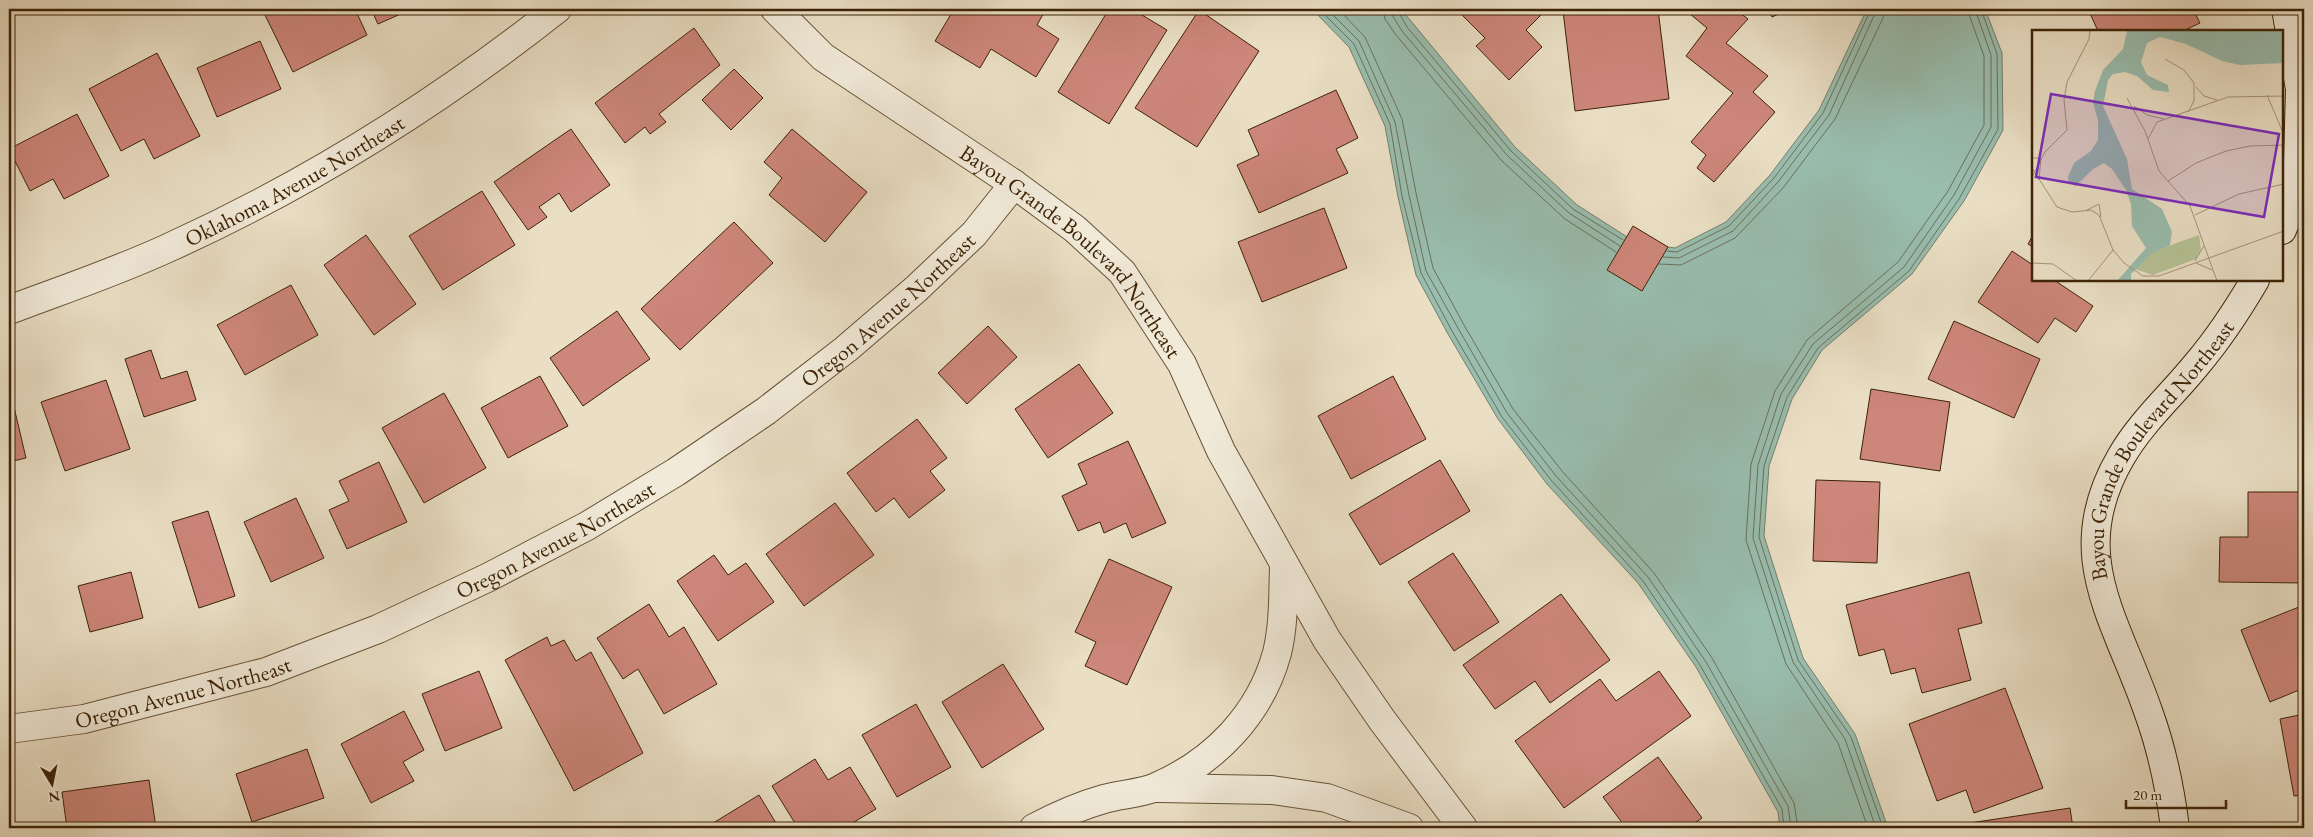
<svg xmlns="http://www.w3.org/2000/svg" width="2313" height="837" viewBox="0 0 2313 837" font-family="'EB Garamond',serif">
	<rect width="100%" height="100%" fill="#eadfc5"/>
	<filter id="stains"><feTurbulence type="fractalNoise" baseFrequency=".004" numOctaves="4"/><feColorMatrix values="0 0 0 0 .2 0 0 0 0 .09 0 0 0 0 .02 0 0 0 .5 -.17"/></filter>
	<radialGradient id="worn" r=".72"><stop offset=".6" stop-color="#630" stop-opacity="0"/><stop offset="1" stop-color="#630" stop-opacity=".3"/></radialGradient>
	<path fill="#99bdae" stroke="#747f6a" d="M1312 9H1401L1515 147 1577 205 1635 242 1675 248 1726 222 1770 175 1819 110 1867 9H1985L2002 53 2003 130 1964 201 1912 274 1822 350 1792 399 1769 466 1764 536 1803 658 1855 734 1888 828H1780L1778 812 1696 667 1638 583 1547 484 1498 419 1448 334 1416 275 1398 197 1385 126 1349 47Z"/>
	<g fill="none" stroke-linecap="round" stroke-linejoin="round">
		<path stroke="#6b705a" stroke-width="1" d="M1319 9 1354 44 1390 124 1402 196 1421 273 1452 331 1502 417 1551 480 1643 581 1700 665 1782 809 1784 828
			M1327 9 1359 41 1395 122 1409 195 1426 271 1458 328 1507 413 1556 476 1648 577 1706 662 1788 806 1791 828
			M1338 9 1365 37 1402 119 1416 193 1433 268 1464 325 1513 409 1562 471 1654 573 1712 658 1794 803 1798 828
			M1383 9 1385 19 1396 35 1502 161 1565 219 1616 252
			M1391 9 1392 15 1402 31 1507 155 1569 213 1620 246
			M1397 9 1407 27 1511 151 1573 209 1623 240
			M1667 251 1677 252 1729 226 1774 178 1823 113 1871 9
			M1663 257 1679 258 1733 231 1778 182 1829 115 1877 9
			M1659 264 1681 265 1735 238 1783 188 1835 119 1883 18 1884 9
			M1868 828 1838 743 1786 664 1746 540 1751 464 1775 391 1807 340 1898 262 1948 191 1984 125V56L1967 9
			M1876 828 1845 739 1793 662 1753 538 1758 465 1781 394 1813 344 1904 267 1954 195 1991 127V55L1975 9
			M1883 828 1851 737 1798 660 1759 537 1764 466 1787 397 1818 348 1909 271 1959 199 1998 129 1997 54 1981 9"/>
	</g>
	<path fill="#cd867a" stroke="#3d2305" d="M262 9H355L367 35 293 72Z
		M371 9H412L378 24Z
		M954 9H1046L1037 25 1059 39 1036 77 991 49 980 68 935 41Z
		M1109 9H1132L1167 30 1109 124 1058 92Z
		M1456 9H1538L1543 13 1526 30 1542 47 1509 80 1476 46 1485 38Z
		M1583 9H1658L1669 99 1575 111 1563 11Z
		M1684 9H1735L1748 19 1726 43 1768 76 1753 92 1775 112 1714 182 1697 168 1706 155 1691 142 1733 93 1686 56 1707 28Z
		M1768 9H1790L1772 17Z
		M2088 9H2193L2200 23 2183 31H2098Z
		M1199 10 1259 51 1197 147 1135 108Z
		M694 28 720 65 659 114 666 122 650 134 645 127 625 143 595 103Z
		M260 41 281 89 217 117 197 68Z
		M157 53 200 136 154 159 144 139 121 151 89 89Z
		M734 69 763 98 731 130 702 100Z
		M1336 90 1358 138 1336 149 1348 173 1259 213 1237 165 1259 155 1248 130Z
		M77 114 109 176 64 199 53 179 30 191 9 149Z
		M571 129 610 185 571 212 559 193 539 207 547 217 528 230 494 182Z
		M792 129 867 192 825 242 769 195 782 178 764 162Z
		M482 191 515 245 443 290 409 236Z
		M1324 208 1347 268 1262 302 1238 242Z
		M734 222 773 263 680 350 641 309Z
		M1633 226 1668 247 1642 291 1607 270Z
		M366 235 416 304 374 335 324 265Z
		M2033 235V247L2028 244Z
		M2012 251 2033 265V280H2054L2093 306 2076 332 2055 318 2038 343 1978 302Z
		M291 285 318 335 245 375 217 325Z
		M617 311 650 359 583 406 550 358Z
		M1954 321 2040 359 2014 418 1928 379Z
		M988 326 1017 357 967 404 938 373Z
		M151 350 161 379 187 371 196 400 144 417 125 359Z
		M1079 364 1113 413 1048 458 1015 409Z
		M540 376 568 426 508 458 481 408Z
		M1393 376 1426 439 1351 479 1318 416Z
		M106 380 130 449 65 471 41 402Z
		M1871 389 1950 402 1940 471 1860 459Z
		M444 393 486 468 424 503 382 428Z
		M14 407 26 458 9 462V408Z
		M917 419 947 458 930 471 945 490 909 518 894 498 876 512 847 473Z
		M1128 441 1166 523 1132 538 1126 523 1104 533 1100 522 1078 531 1062 496 1087 484 1078 464Z
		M1440 460 1470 511 1380 565 1349 514Z
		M379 462 407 522 347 549 329 510 349 501 339 481Z
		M1816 480 1880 482 1877 563 1813 561Z
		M2248 492H2304V583L2219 582 2220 537H2248Z
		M296 498 324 558 271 582 244 522Z
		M835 503 874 555 804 606 766 554Z
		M208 511 235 596 199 608 172 522Z
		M1453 553 1499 622 1454 651 1408 582Z
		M714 555 728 575 746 563 774 602 718 641 677 581Z
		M1109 559 1172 587 1127 685 1085 666 1096 642 1075 632Z
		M131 572 143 618 90 632 78 586Z
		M1969 572 1982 623 1958 629 1971 680 1922 693 1915 668 1891 674 1884 649 1859 656 1846 605Z
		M1561 594 1610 660 1550 703 1535 681 1495 709 1463 665Z
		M649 604 669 637 684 627 717 684 664 714 638 669 623 679 597 638Z
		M2304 605V688L2270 702 2241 630Z
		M547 637 551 646 564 640 576 661 591 652 643 753 574 791 505 660Z
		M1003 664 1044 729 982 768 942 702Z
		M479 671 502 728 445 751 422 694Z
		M1659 671 1691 716 1564 808 1515 741 1600 679 1616 701Z
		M2005 688 2043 788 1974 813 1966 790 1937 801 1909 724Z
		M916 704 951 767 897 797 862 735Z
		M404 711 424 750 403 762 414 781 371 803 341 744Z
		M2304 714V795L2294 796 2280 719Z
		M307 749 324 798 252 822 236 774Z
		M1658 757 1702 818 1688 828H1626L1603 797Z
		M815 759 828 780 850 767 876 809 844 828H798L772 786Z
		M149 780 156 828H67L62 792Z
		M759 795 779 828H705Z
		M2070 808 2073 828H1963V824Z"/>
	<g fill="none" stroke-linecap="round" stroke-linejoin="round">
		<g stroke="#685235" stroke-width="30">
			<g id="street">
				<path id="s1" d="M775 9 823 57 1014 184 1075 229 1122 272 1182 364 1221 451 1327 640 1382 720 1463 828"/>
				<path id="s2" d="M9 310C62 290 116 272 168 248 307 185 438 103 557 9"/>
				<path id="s3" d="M9 729 84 719 266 672 378 629 487 578 587 526 676 472 766 411 846 349 916 289 974 234 1014 184"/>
				<path d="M1159 788 1272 790 1327 798 1409 828"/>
				<path d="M1034 828C1057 816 1079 806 1104 799 1121 794 1140 794 1156 787 1214 762 1260 715 1277 653 1284 625 1283 595 1284 566"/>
			</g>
		</g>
		<g stroke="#3d2305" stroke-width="30">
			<g id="secondary">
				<path d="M2286 9 2300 89 2297 197"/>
				<path d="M2282 230 2302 181"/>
				<path id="s4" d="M2175 828C2170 788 2162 749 2148 711 2116 618 2064 554 2121 457 2141 422 2172 395 2197 364 2219 338 2238 309 2255 280"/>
			</g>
		</g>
		<use href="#street" stroke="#f1ead9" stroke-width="28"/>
		<use href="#secondary" stroke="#f1ead9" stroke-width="28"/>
	</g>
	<g text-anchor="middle" stroke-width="4" stroke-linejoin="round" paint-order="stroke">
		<g font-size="22" fill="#3d2305" stroke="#f1ead9">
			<text dy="8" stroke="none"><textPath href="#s2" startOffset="314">Oklahoma Avenue Northeast</textPath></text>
			<text dy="8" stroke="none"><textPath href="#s1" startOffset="386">Bayou Grande Boulevard Northeast</textPath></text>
			<text dy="8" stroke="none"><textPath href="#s3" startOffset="988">Oregon Avenue Northeast</textPath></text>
			<text dy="8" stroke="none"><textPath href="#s4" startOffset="410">Bayou Grande Boulevard Northeast</textPath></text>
			<text dy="8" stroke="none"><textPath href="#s3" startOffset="582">Oregon Avenue Northeast</textPath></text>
			<text dy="8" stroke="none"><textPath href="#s3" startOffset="178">Oregon Avenue Northeast</textPath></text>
		</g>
	</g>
	<g transform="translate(2032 30)">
		<rect width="251" height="251" fill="#eadfc5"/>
		<path d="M167 205 169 220 164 229 121 245 103 239 122 221Z" fill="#b6c295"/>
		<path d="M95 1H251V33L208 35 190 31 154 14 128 7 115 13 109 32 115 45 136 55 137 62 121 60 105 46 93 42 81 44 76 50 71 76 95 129 100 159 130 179 140 202 138 215 119 224 99 244V251H85L114 218 100 196 99 174 94 160 80 139 72 133 61 139 44 156 37 153 36 147 42 133 59 121 66 110V91L61 72 63 61 71 40 91 19Z" fill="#99bdae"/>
		<path fill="none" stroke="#a59478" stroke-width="1" d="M133 29 152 40 162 53V71L156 82M164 57 172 66 185 70M235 65 252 105M95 68 113 101 127 141 158 176 185 251M102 76 115 85 132 89M116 109 125 92 196 67 252 66M0 128H9L7 150M0 138 25 177 40 182 59 180 67 185 81 220 92 233 111 246H127L252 201M0 147 13 122 35 100 32 70 35 52 57 9 58 1M136 151 164 133 194 121 218 116 252 115M55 180 67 174 69 187M163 185 207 164 252 154M163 231 172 216M0 233 21 234 45 251M164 233 180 240M56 251 81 220"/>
		<path fill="#7b2cbf" fill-opacity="0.15" stroke="#7b2cbf" stroke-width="2.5" d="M19 64 247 104 232 187 4 147Z"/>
		<rect width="251" height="251" fill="none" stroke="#3d2305" stroke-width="2.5"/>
	</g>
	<rect width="2313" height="837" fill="none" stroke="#eadfc5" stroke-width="30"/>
	<rect x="10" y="10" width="2293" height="817" fill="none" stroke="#3d2305" stroke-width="2.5"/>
	<rect x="15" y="15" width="2283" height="807" fill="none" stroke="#3d2305"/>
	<g transform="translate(52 784) rotate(170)" stroke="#f1ead9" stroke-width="4" paint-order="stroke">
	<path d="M0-4L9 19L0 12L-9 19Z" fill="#3d2305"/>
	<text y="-8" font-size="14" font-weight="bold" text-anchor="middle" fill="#3d2305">N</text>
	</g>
	<path d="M2126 800v8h100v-8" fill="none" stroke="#3d2305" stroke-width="2.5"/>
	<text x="2133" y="800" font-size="15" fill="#3d2305" stroke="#f1ead9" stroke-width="4" paint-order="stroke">20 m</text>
	<rect width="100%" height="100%" filter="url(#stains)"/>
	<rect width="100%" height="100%" fill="url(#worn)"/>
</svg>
